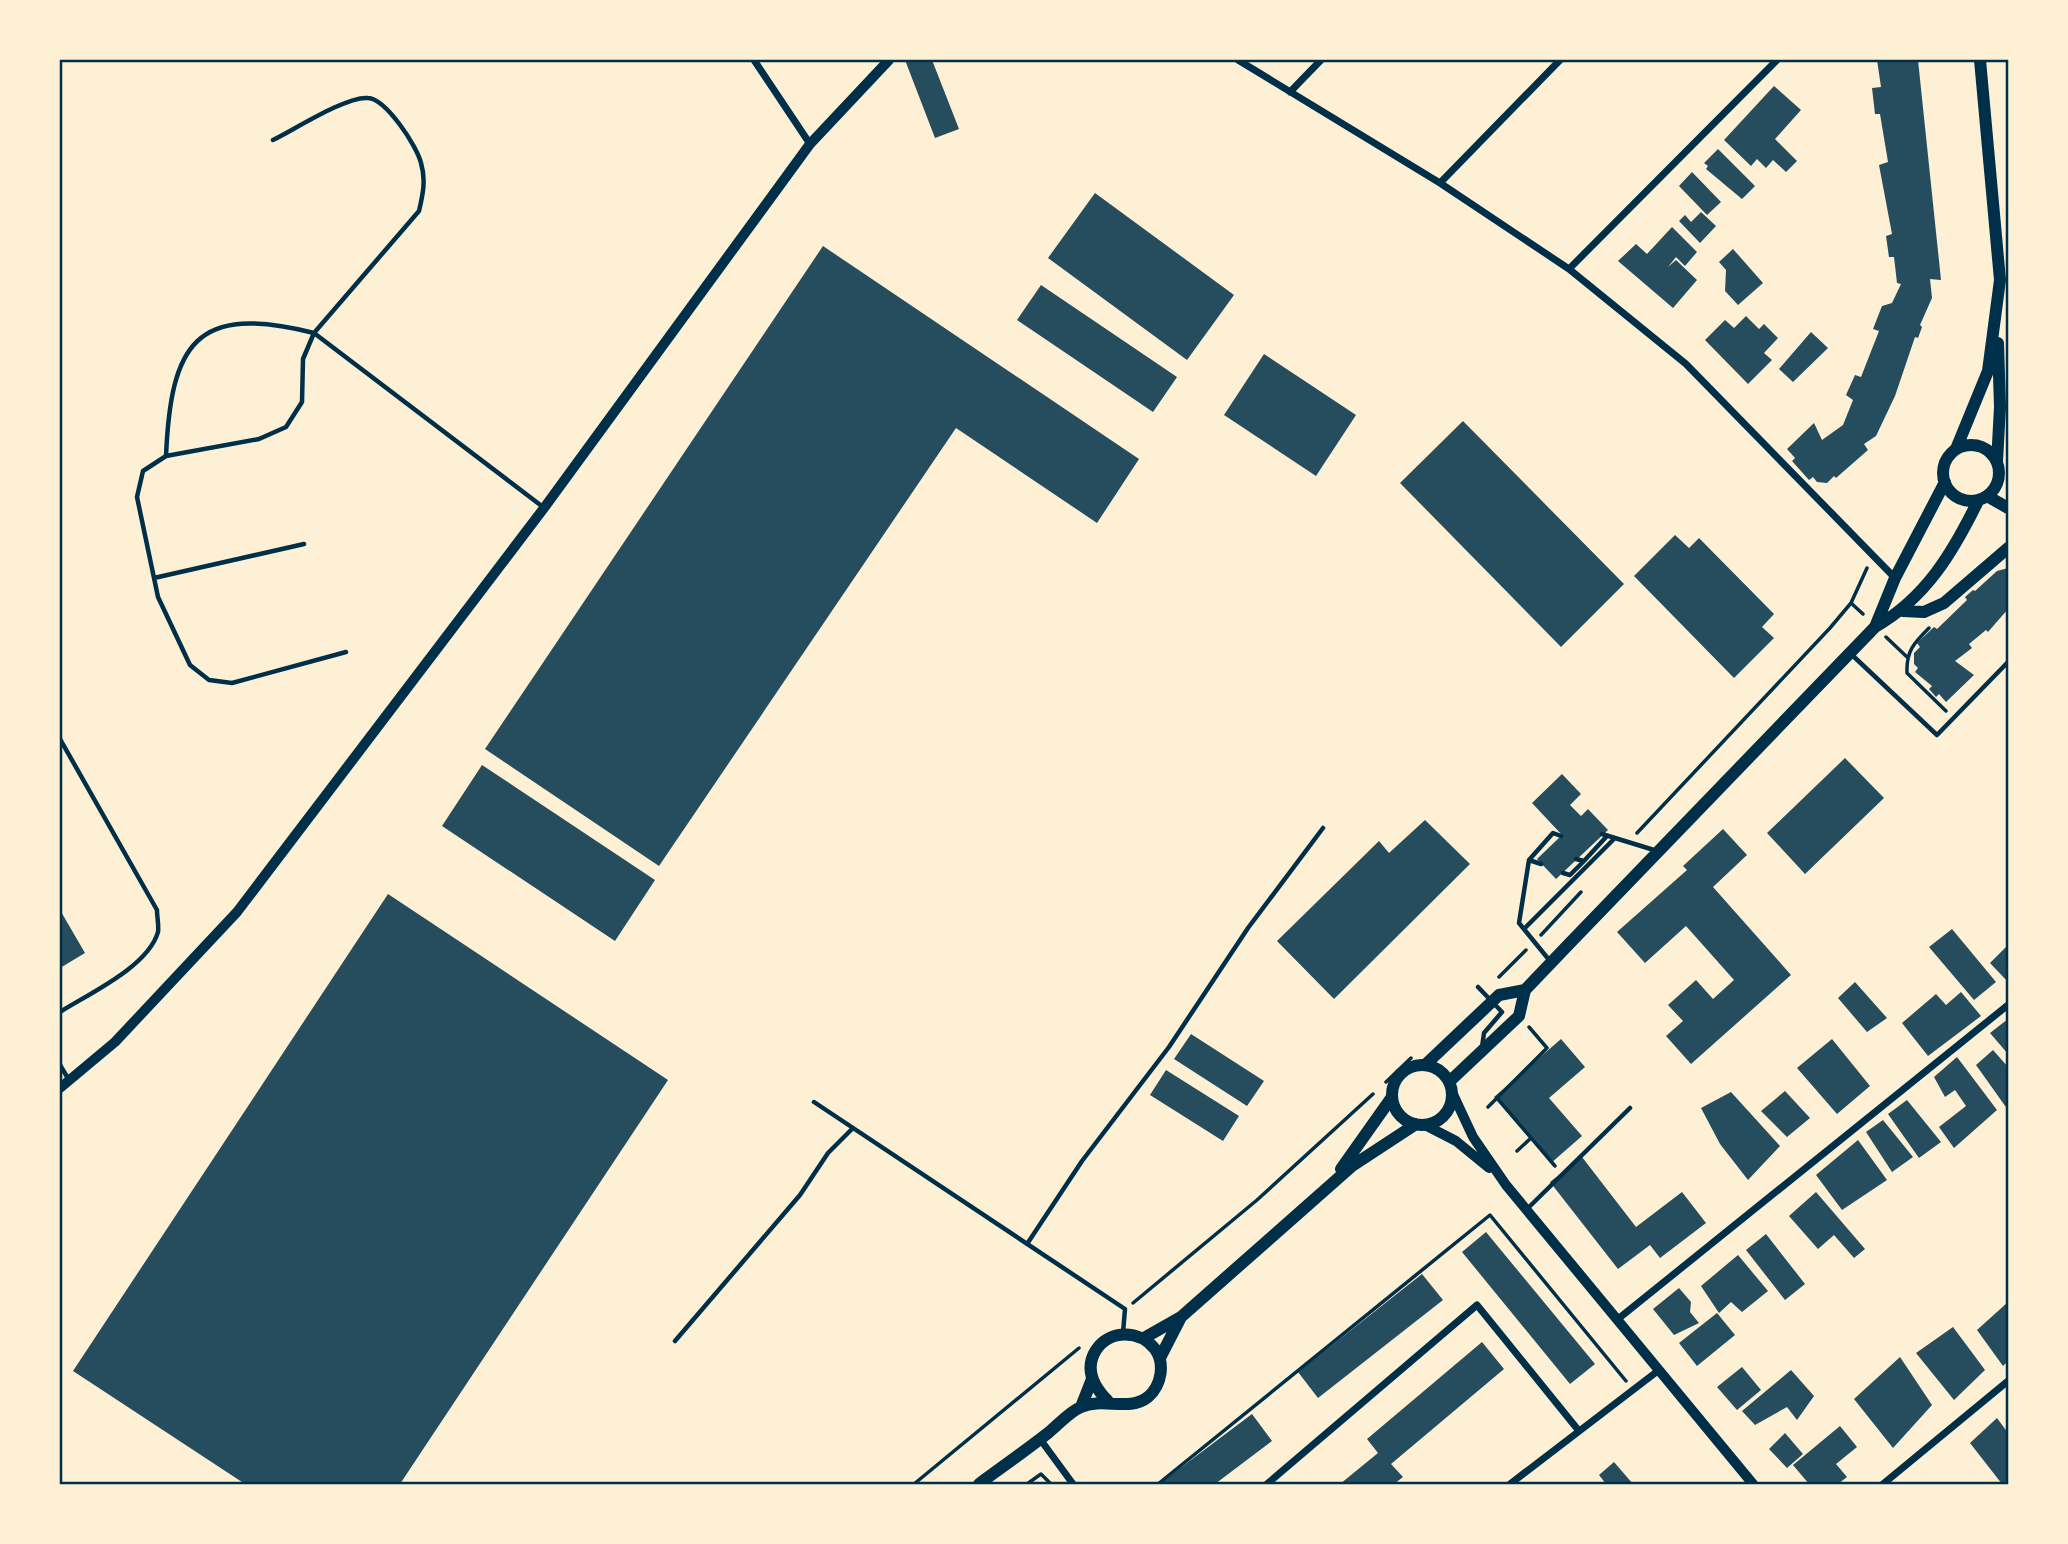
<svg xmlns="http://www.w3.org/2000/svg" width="2068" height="1544" viewBox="0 0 2068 1544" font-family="'Source Sans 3',sans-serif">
	<rect width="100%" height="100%" fill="#fdf0d5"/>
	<path fill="#264d5e" d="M905 60H932L959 129 935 138Z
		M1877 60H1918L1941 280 1930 279 1932 298 1920 325 1922 327 1918 338 1915 337 1895 396 1876 436 1864 444 1868 450 1836 478 1834 476 1827 483 1817 482 1813 477 1809 480 1792 461 1795 458 1787 449 1814 423 1822 440 1843 425 1853 400 1846 395 1855 375 1861 377 1879 331 1873 329 1882 306 1892 303 1901 284 1897 283 1894 257H1889L1886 236 1892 234 1879 165 1888 162 1880 114H1875L1872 88 1881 87Z
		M1774 86 1801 110 1775 139 1797 161 1786 172 1773 160 1766 168 1757 159 1751 166 1724 140Z
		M1718 149 1755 186 1742 199 1706 169 1708 166 1704 163Z
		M1692 172 1721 202 1707 215 1679 186Z
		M1095 193 1234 295 1187 360 1048 258Z
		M1701 212 1716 226 1700 243 1679 221 1685 215 1691 222Z
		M1672 227 1697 252 1685 266 1676 257 1668 267 1676 260 1697 280 1673 308 1618 261 1636 244 1647 254Z
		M823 246 1139 459 1097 523 956 428 659 866 485 749Z
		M1733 249 1763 283 1738 305 1725 291 1726 270 1719 262Z
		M1041 285 1177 377 1153 412 1017 320Z
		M1746 316 1759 329 1764 324 1778 338 1764 353 1772 360 1748 384 1705 340 1725 320 1734 328Z
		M1811 332 1828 348 1793 382 1779 369Z
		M1264 354 1356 415 1316 476 1224 415Z
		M1463 421 1624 584 1561 647 1400 483Z
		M1675 535 1689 548 1699 538 1774 614 1762 627 1774 638 1734 678 1634 576Z
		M2008 568V609L1988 632 1986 630 1969 644 1972 648 1955 661 1974 675 1946 702 1939 694 1936 697 1929 689 1932 686 1915 672 1918 668 1914 664V653L1920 647 1917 643 1934 627 1937 629 1967 600 1965 597 1973 590 1975 591 1997 571Z
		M1845 758 1884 798 1805 874 1767 833Z
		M482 765 655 880 615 941 442 826Z
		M1562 774 1581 794 1570 805 1581 816 1588 809 1608 830 1556 879 1537 859 1562 835 1532 803Z
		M1425 820 1470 864 1334 999 1277 941 1379 841 1389 853Z
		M1723 829 1747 855 1713 887 1791 975 1691 1064 1666 1036 1683 1021 1668 1005 1696 980 1713 999 1734 980 1686 926 1645 963 1617 932 1687 870 1683 866Z
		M388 894 668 1080 400 1484H245L73 1371Z
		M60 910 85 953 60 968Z
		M1952 929 1996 982 1974 1000 1929 947Z
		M2008 945V982L1990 963Z
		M1855 982 1887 1018 1867 1032 1838 998Z
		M1961 992 1981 1016 1928 1056 1902 1023 1936 994 1946 1005Z
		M2008 1019V1054L1990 1033Z
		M1191 1034 1264 1081 1247 1106 1174 1059Z
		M1561 1039 1585 1067 1549 1098 1582 1136 1551 1163 1494 1097Z
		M1832 1039 1870 1086 1837 1114 1797 1068Z
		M1993 1050 2008 1067V1110L1976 1065Z
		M1957 1057 1997 1110 1954 1148 1939 1127 1966 1106 1955 1090 1945 1097 1934 1077Z
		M1166 1070 1239 1116 1223 1141 1150 1095Z
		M1785 1091 1810 1118 1787 1137 1761 1111Z
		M1731 1092 1780 1146 1748 1180 1720 1144 1701 1108Z
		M1907 1100 1941 1142 1919 1158 1888 1114Z
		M1883 1120 1913 1157 1892 1172 1866 1132Z
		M1858 1140 1887 1180 1842 1210 1816 1175Z
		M1582 1157 1636 1227 1682 1192 1706 1223 1660 1258 1650 1245 1618 1269 1550 1182Z
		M1816 1192 1865 1249 1854 1258 1834 1235 1818 1249 1789 1216Z
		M1486 1232 1595 1364 1570 1384 1462 1252Z
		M1766 1234 1805 1284 1785 1300 1746 1250Z
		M1738 1255 1768 1291 1742 1312 1731 1302 1719 1313 1701 1286Z
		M1422 1274 1443 1300 1318 1398 1298 1372Z
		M1679 1288 1691 1302 1690 1312 1699 1323 1674 1335 1653 1309Z
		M2008 1302V1361L2003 1366 1977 1330Z
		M1717 1313 1735 1335 1697 1366 1679 1343Z
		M1953 1327 1985 1370 1954 1400 1916 1353Z
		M1482 1342 1504 1369 1391 1464 1403 1477 1394 1484H1340L1378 1453 1367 1439Z
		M1900 1357 1932 1405 1893 1448 1854 1399Z
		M1742 1367 1761 1390 1737 1410 1717 1387Z
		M1791 1370 1814 1396 1797 1420 1787 1407 1755 1425 1742 1411Z
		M1252 1414 1272 1441 1215 1484H1159Z
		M1997 1418 2008 1433V1484H2002L1970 1443Z
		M1840 1426 1857 1447 1836 1464 1847 1477 1838 1484H1809L1793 1465Z
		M1785 1433 1803 1454 1787 1468 1769 1449Z
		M1614 1462 1633 1484H1606L1599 1475Z"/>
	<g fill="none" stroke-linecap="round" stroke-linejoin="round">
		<path stroke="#003049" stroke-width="3.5" d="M1851 603 1863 614
			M1929 628C1914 643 1906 651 1907 673L1946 711
			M1886 637 1907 657
			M1637 833 1830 628 1851 603 1867 568
			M1541 935 1581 892
			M1499 977 1526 950
			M1386 1082 1411 1058
			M1497 1098 1555 1166
			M1488 1107 1547 1048 1529 1027
			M1517 1151 1531 1138
			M1133 1303 1257 1200 1373 1094
			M914 1484 1079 1348
			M1027 1484 1041 1474 1051 1484
			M1158 1484 1490 1215 1626 1381"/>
		<path stroke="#003049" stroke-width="4.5" d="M273 140C294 130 346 96 368 98 386 99 417 146 421 163 426 180 423 194 419 211L314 333 303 359 302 402 286 427 259 439 166 456 143 471 137 497 158 597 190 665 209 680 232 683 346 652
			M166 456C171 344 195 303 314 333L543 507
			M154 578 304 544
			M1851 654 1937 735 2008 662
			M60 739 157 910C157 917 159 926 158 932 148 967 88 994 60 1012
			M1602 834 1654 850
			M1576 859 1584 861 1607 836
			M1529 860 1541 864
			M1563 873 1570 875 1584 861
			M1524 929 1614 839
			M1550 961 1519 923 1529 860 1553 833 1561 836
			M1478 987 1502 1012 1484 1033 1482 1047
			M60 1065 69 1080
			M814 1102 1125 1309 1123 1333
			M1527 1209 1630 1108
			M1027 1244 1082 1161 1169 1047 1248 928 1323 828
			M675 1341 800 1195 828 1153 853 1128"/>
		<path stroke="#003049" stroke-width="7" d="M754 60 810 144
			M1238 60 1440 183 1569 269 1686 364 1895 578
			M1290 92 1321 60
			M1440 183 1560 60
			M1569 269 1777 60
			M1618 1319 2008 1005
			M1040 1439 1073 1484
			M1267 1484 1477 1305 1579 1431
			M1510 1484 1659 1370
			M1883 1484 2008 1381"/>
		<path stroke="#003049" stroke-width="10" d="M60 1088 115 1042 237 912 544 508 810 144 889 60"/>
		<path stroke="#003049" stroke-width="10" d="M1452 1092 1473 1137 1506 1185 1753 1484
			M1425 1125 1456 1141 1489 1168"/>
		<path stroke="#003049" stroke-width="12" d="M1943 473a28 28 0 1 1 56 0a28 28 0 1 1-56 0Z
			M1956 449 1988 371 2000 280 1980 60
			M1997 462 2000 407 1998 343
			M1987 496 2008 508
			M1903 611 1924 612 1944 603 2008 548
			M1875 627 1895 578 1945 482
			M1425 1065 1499 995 1525 990
			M1392 1095a30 30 0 1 1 60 0a30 30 0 1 1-60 0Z
			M1449 1082 1519 1016 1525 990 1568 945 1875 627C1926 598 1953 552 1978 501
			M1341 1169 1392 1097
			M1144 1338 1181 1317 1352 1166 1416 1124
			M1160 1358 1181 1317
			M1081 1407 1092 1379
			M979 1484C1002 1467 1025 1451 1048 1433 1058 1425 1069 1412 1081 1407 1103 1397 1129 1412 1148 1397 1162 1385 1165 1363 1155 1349 1140 1330 1110 1329 1096 1350 1084 1369 1094 1387 1108 1401"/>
	</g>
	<rect width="2068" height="1544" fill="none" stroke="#fdf0d5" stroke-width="122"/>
	<rect x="61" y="61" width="1946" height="1422" fill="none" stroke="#003049" stroke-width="2.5"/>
</svg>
